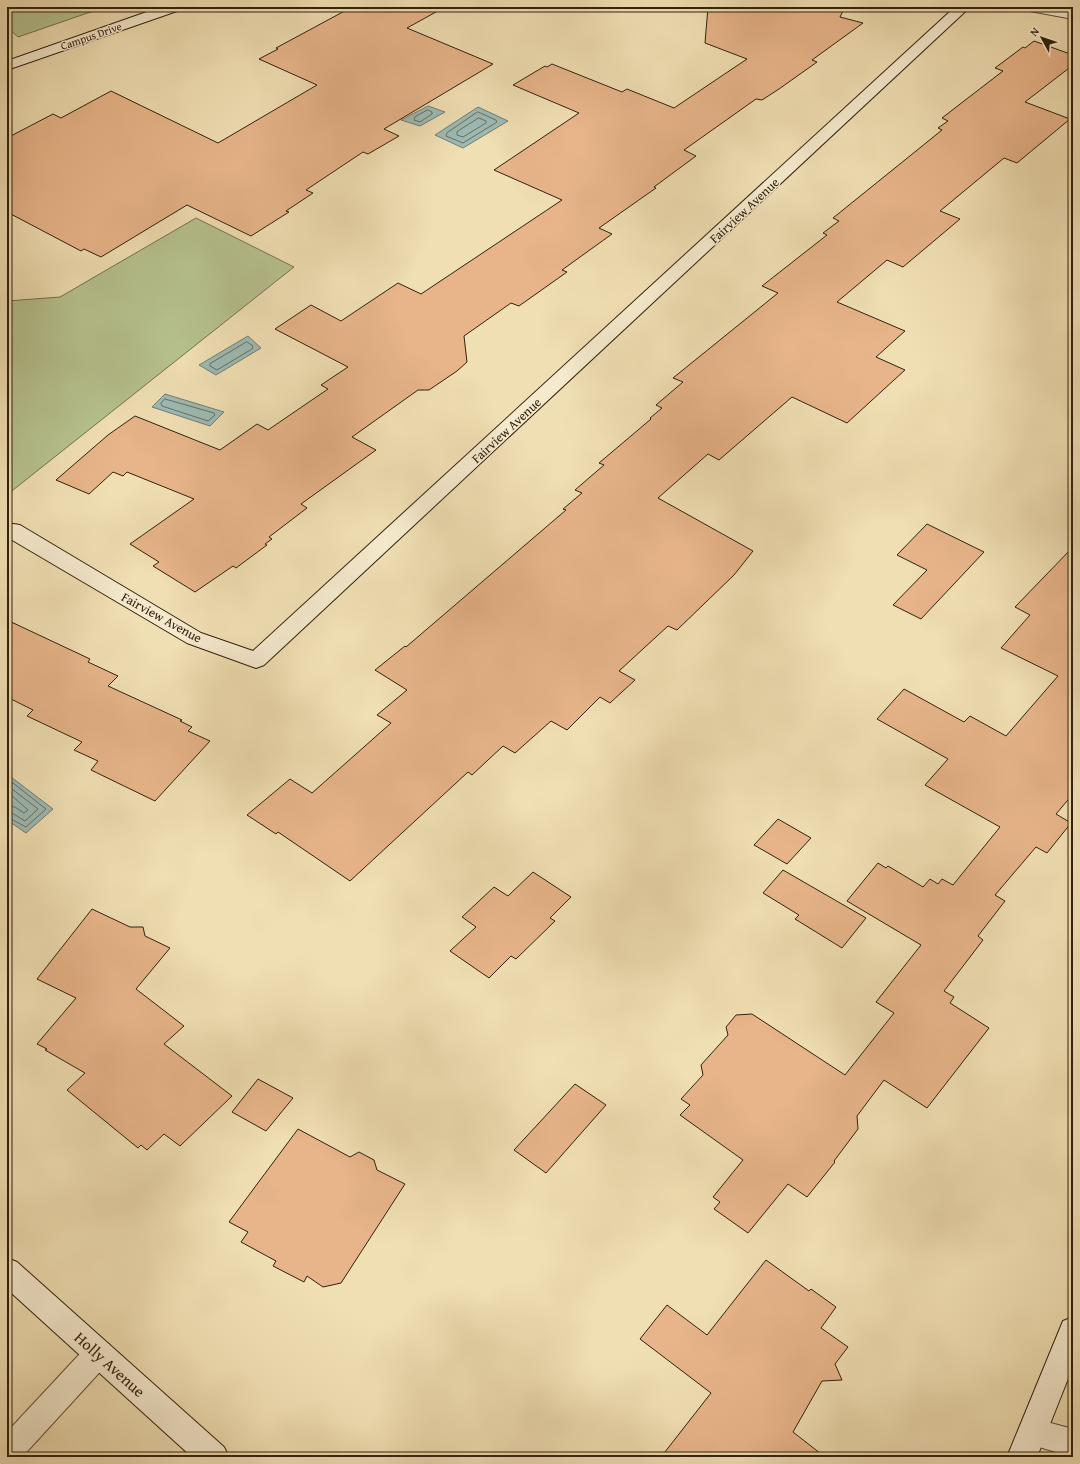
<svg xmlns="http://www.w3.org/2000/svg" width="1080" height="1464" viewBox="0 0 1080 1464" font-family="'Gentium Book Plus',serif">
	<rect width="100%" height="100%" fill="#f0dfb3"/>
	<filter id="stains"><feTurbulence type="fractalNoise" baseFrequency=".005" numOctaves="4"/><feColorMatrix values="0 0 0 0 .2 0 0 0 0 .09 0 0 0 0 .02 0 0 0 .5 -.17"/></filter>
	<radialGradient id="worn" r=".72"><stop offset=".6" stop-color="#630" stop-opacity="0"/><stop offset="1" stop-color="#630" stop-opacity=".3"/></radialGradient>
	<path fill="#b6c28f" stroke="#74724e" d="M7 7H105L18 37 7 27Z
		M196 218 294 267 8 494H7V301L60 297Z"/>
	<path fill="#9dbbb5" stroke="#727d72" d="M428 106 445 112 420 126 401 120Z
		M478 107 508 121 463 148 435 135Z
		M248 336 261 348 216 375 199 365Z
		M165 394 224 412 210 426 152 407Z
		M11 777 53 809 26 833 7 820V782Z"/>
	<g fill="none" stroke-linecap="round" stroke-linejoin="round">
		<path stroke="#676e61" stroke-width="1" d="M428 110 432 112V114L420 122 414 120 415 117Z
			M478 112 496 120 497 122 463 143 446 136 447 133Z
			M479 118 486 121V123L463 137 457 135V132Z
			M247 342 253 346 252 349 217 370 210 366V364Z
			M165 399 214 413 215 415 208 421 162 406 161 404Z
			M7 784 13 783 46 809 26 827 7 817
			M7 789H12L38 809 25 821 12 813 7 812
			M7 795H11L28 810 24 813 15 807 7 806"/>
	</g>
	<path fill="#e8b58a" stroke="#31210d" d="M352 7H445L407 28 493 64 384 129 399 136 368 154 363 152 306 190 313 193 286 211 289 212 251 236 187 205 101 257 84 249 81 251 7 212V138L53 114 61 118 111 91 218 143 317 85 259 59 278 49 276 48Z
		M708 7H845L840 17 863 23 812 60 817 62 779 89 762 100 756 99 684 150 696 156 654 187 656 188 599 228 612 234 562 270 567 272 519 306 511 303 464 336 467 362 457 371 429 390H418L352 437 376 450 301 504 307 508 269 537 272 539 265 544 267 545 236 568 233 566 195 592 153 566 159 562 130 544 194 499 127 472 123 476 113 472 89 494 56 480 108 435 135 416 220 450 257 424 268 430 328 389 321 385 348 367 275 329 311 305 341 321 398 283 421 294 562 200 494 170 579 113 513 85 545 66 547 67 552 64 622 92 627 89 674 108 747 59 705 43Z
		M1034 41 1073 55V65L1025 102 1070 119 1017 163 1004 158 940 211 960 219 903 267 887 260 837 302 905 331 876 357 905 370 847 423 792 397 719 460 708 454 658 498 753 551 734 575 677 630 668 626 619 671 635 680 610 703 600 697 567 730 551 721 515 753 503 746 472 775 468 772 350 881 278 832 276 834 247 815 290 779 312 793 391 723 377 715 407 690 375 670 405 646 406 647 566 510 563 509 582 493 575 490 604 465 599 463 651 419 650 418 662 408 656 405 683 382 673 378 778 293 762 286 827 235 823 233 839 221 833 218 942 130 938 128 948 121 942 118 1003 71 995 68 1023 47 1025 48Z
		M927 524 984 552 921 619 893 605 927 570 897 555Z
		M1073 547V794L1056 814 1071 823 1047 853 1036 847 995 895 1005 901 978 936 983 940 944 991 954 997 950 1003 989 1028 927 1108 884 1080 857 1116 858 1129 834 1161 835 1162 807 1197 788 1184 748 1233 714 1209 720 1202 713 1197 743 1160 680 1115 690 1105 681 1099 703 1075 701 1065 728 1035 726 1027 736 1015 752 1014 845 1075 894 1013 876 1002 921 945 847 901 878 863 886 868 888 866 923 887 930 879 938 884 942 879 953 885 1000 827 925 785 948 759 877 719 904 689 964 722 970 716 1006 736 1058 676 1001 648 1030 615 1015 607Z
		M7 620 90 659 88 662 118 676 108 686 182 720 180 721 192 727 188 731 210 741 155 801 91 770 98 761 74 750 82 742 27 716 33 710 7 697Z
		M778 819 811 838 787 864 754 845Z
		M783 870 866 918 842 948 795 919 799 915 763 893Z
		M533 872 571 897 550 918 555 921 516 959 511 956 489 978 450 951 476 927 462 917 494 887 508 896Z
		M92 909 130 927H143L145 936 170 948 136 989 184 1026 164 1044 232 1096 180 1146 164 1134 147 1150 141 1145 138 1148 67 1090 85 1073 45 1050 47 1049 37 1044 76 998 37 979Z
		M258 1079 293 1098 266 1131 232 1112Z
		M575 1084 606 1105 546 1173 514 1150Z
		M298 1129 350 1157 359 1152 374 1160 377 1170 405 1184 341 1283 323 1287 307 1276 304 1282 273 1266 276 1261 241 1242 248 1232 229 1222Z
		M766 1260 809 1291 811 1289 836 1307 821 1328 848 1347 835 1364 842 1380 822 1381 793 1432 825 1457H661L711 1393 640 1339 667 1305 707 1335Z"/>
	<g fill="none" stroke-linecap="round" stroke-linejoin="round">
		<g stroke="#615036" stroke-width="2">
			<path id="lane" d="M99 1340 109 1344 113 1353 109 1362 22 1457H7V1432L89 1344Z
				M1032 1418 1073 1429V1457L1022 1442 1018 1432 1022 1422Z"/>
		</g>
		<g stroke="#615036" stroke-width="2">
			<path id="street" d="M1023 7H1053L1073 11V19L1030 11 1025 10Z"/>
		</g>
		<g stroke="#31210d" stroke-width="2">
			<path id="secondary" d="M161 7H182L180 10 7 70V61Z
				M955 7H970L264 665 256 668 187 643 7 537V523L20 525 201 633 253 651Z
				M7 1258 17 1262 224 1447 229 1457H192L7 1289Z
				M1073 1317V1366L1037 1457H1007L1063 1321Z"/>
		</g>
		<use href="#lane" fill="#f5eace" fill-rule="evenodd"/>
		<use href="#street" fill="#f5eace" fill-rule="evenodd"/>
		<use href="#secondary" fill="#f5eace" fill-rule="evenodd"/>
	</g>
	<g text-anchor="middle" stroke-width="3" stroke-linejoin="round" paint-order="stroke">
		<g font-size="11" fill="#31210d" stroke="#f5eace">
			<text transform="translate(91 36) rotate(-19)" y="4">Campus Drive</text>
		</g>
		<g font-size="13" fill="#31210d" stroke="#f5eace">
			<text transform="translate(744 210) rotate(-43)" y="5">Fairview Avenue</text>
			<text transform="translate(506 430) rotate(-43)" y="5">Fairview Avenue</text>
			<text transform="translate(162 617) rotate(29)" y="5">Fairview Avenue</text>
		</g>
		<g font-size="16" fill="#31210d" stroke="#f5eace">
			<text transform="translate(110 1364) rotate(42)" y="6">Holly Avenue</text>
		</g>
	</g>
	<rect width="1080" height="1464" fill="none" stroke="#f0dfb3" stroke-width="24"/>
	<rect x="8" y="8" width="1064" height="1448" fill="none" stroke="#31210d" stroke-width="2"/>
	<rect x="12" y="12" width="1056" height="1440" fill="none" stroke="#31210d"/>
	<g transform="translate(1042 38) rotate(310)" stroke="#f5eace" stroke-width="3" paint-order="stroke">
	<path d="M0-3L7 15L0 10L-7 15Z" fill="#31210d"/>
	<text y="-6" font-size="11" font-weight="bold" text-anchor="middle" fill="#31210d">N</text>
	</g>
	<rect width="100%" height="100%" filter="url(#stains)"/>
	<rect width="100%" height="100%" fill="url(#worn)"/>
</svg>
